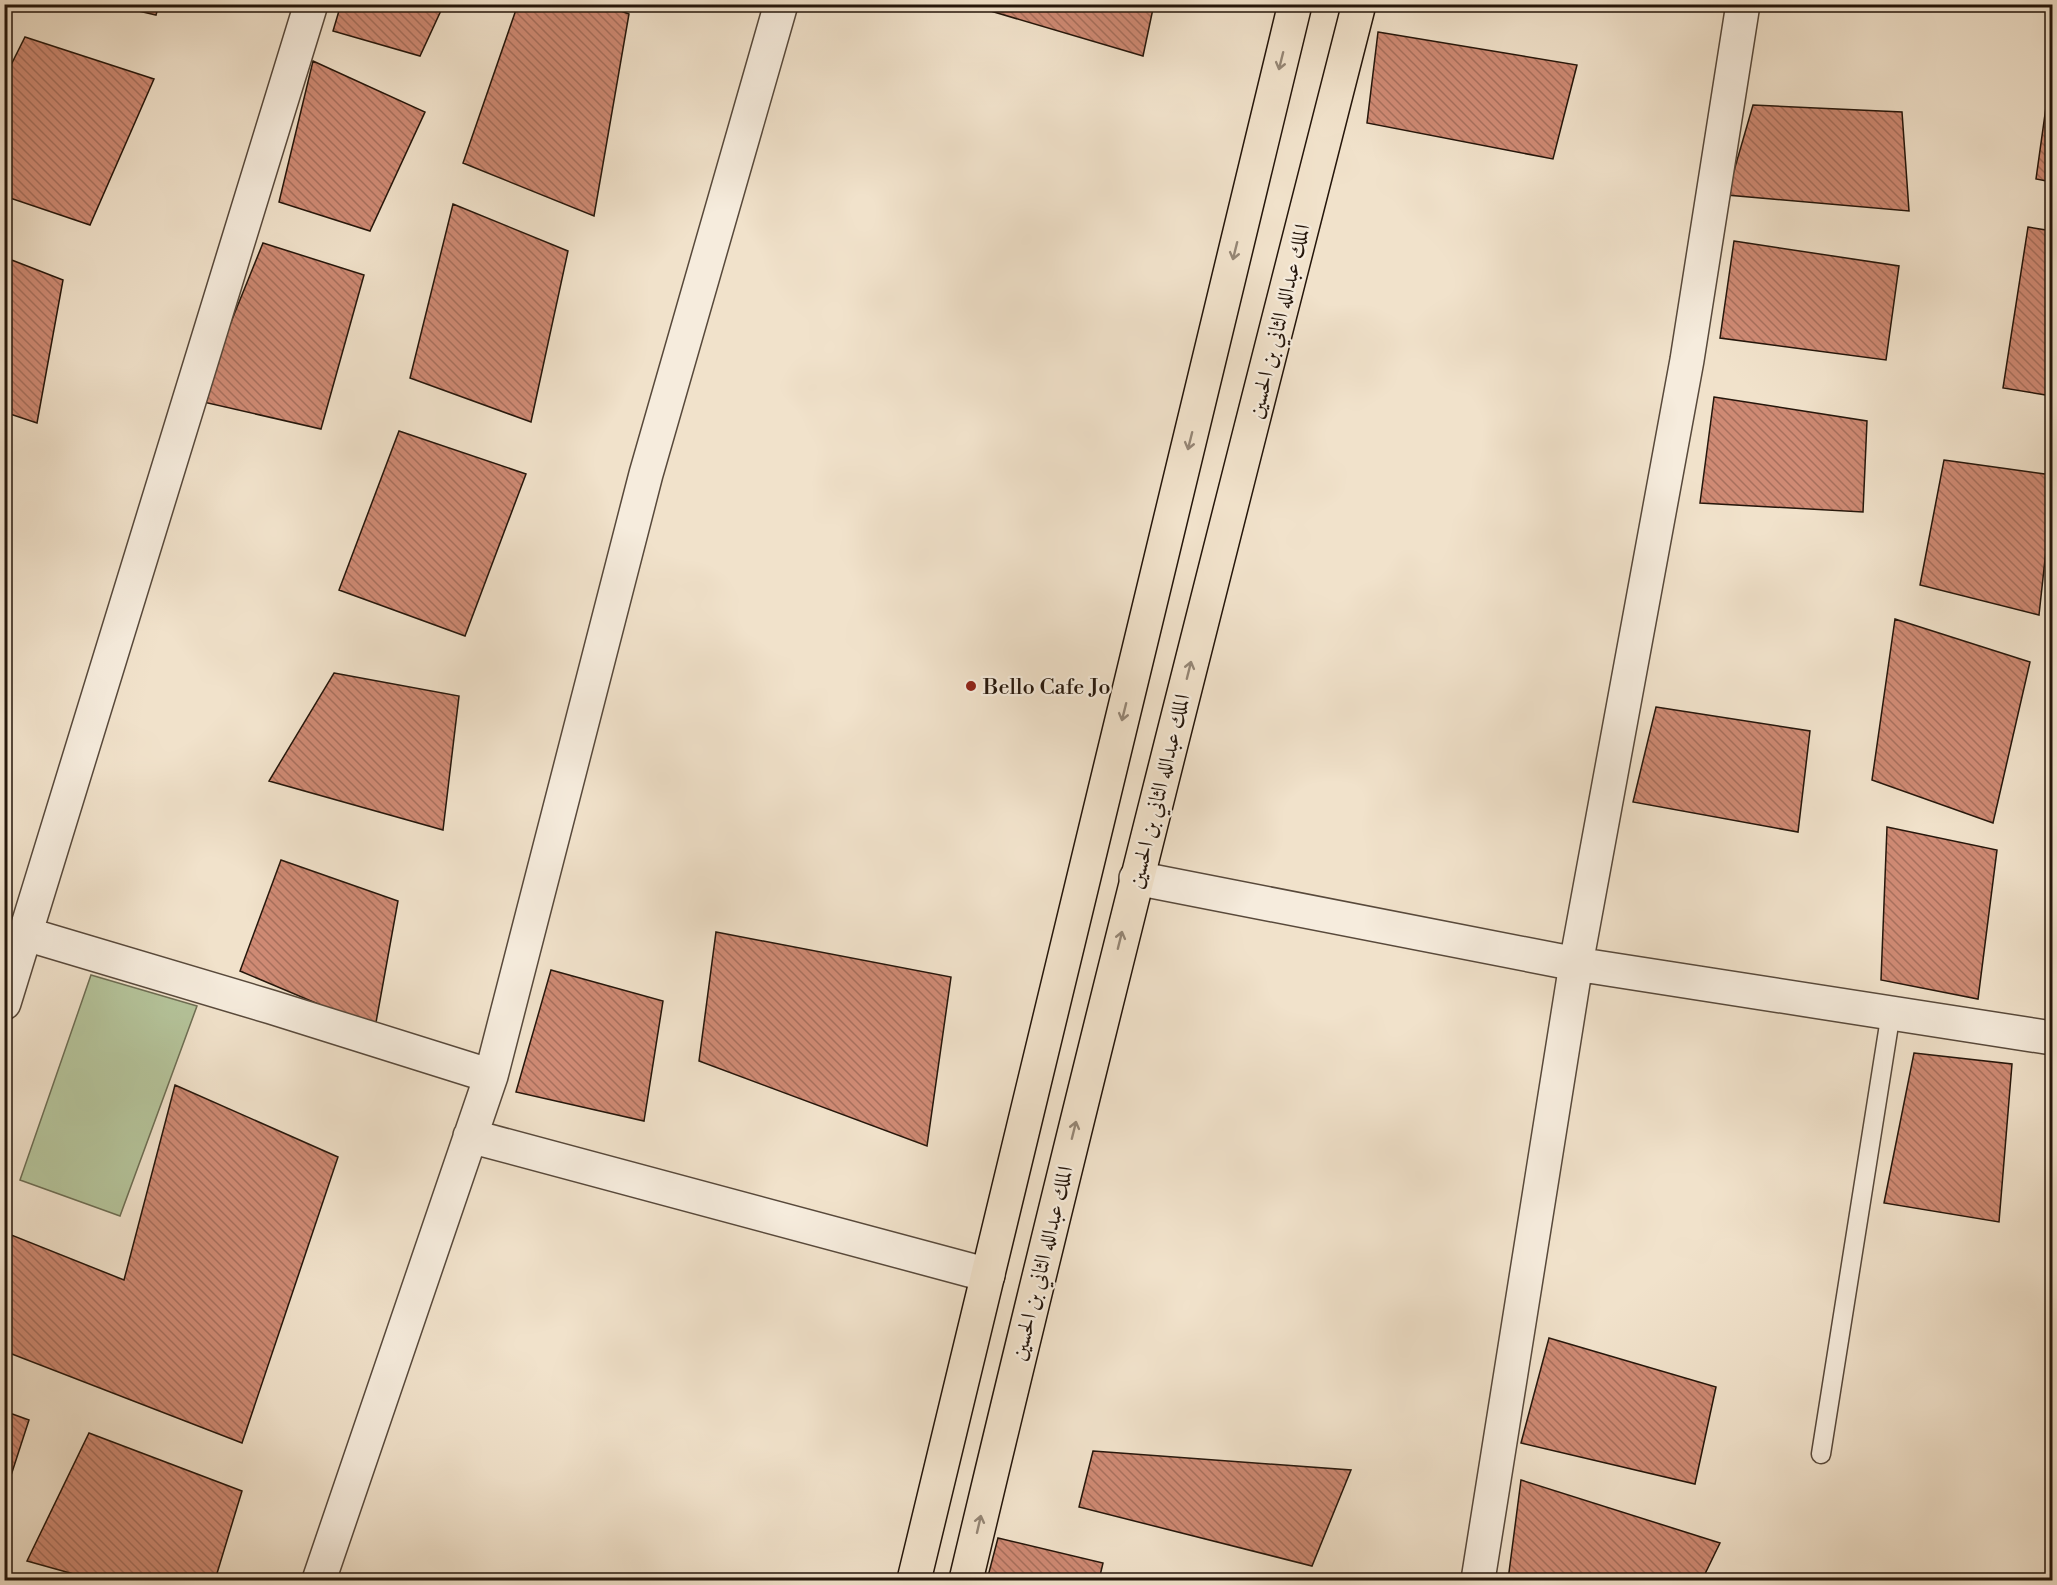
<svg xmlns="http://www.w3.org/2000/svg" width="2057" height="1585" viewBox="0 0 2057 1585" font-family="'Libre Bodoni',Amiri,serif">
	<defs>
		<pattern id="building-back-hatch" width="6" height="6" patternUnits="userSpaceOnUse" patternTransform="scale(1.5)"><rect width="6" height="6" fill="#cf8a74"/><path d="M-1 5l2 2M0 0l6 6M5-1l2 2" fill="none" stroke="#a8705d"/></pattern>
	</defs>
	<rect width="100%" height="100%" fill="#f1e2cb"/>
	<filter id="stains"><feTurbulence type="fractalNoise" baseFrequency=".00333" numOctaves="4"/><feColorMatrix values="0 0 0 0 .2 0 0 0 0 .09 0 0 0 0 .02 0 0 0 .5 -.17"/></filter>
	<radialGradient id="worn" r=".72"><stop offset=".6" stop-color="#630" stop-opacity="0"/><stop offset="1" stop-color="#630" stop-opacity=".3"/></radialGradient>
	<path fill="#b5c49b" stroke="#6d6d53" stroke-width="1.5" d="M91 975 197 1006 120 1216 20 1180Z"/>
	<path fill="url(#building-back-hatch)" stroke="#25160b" stroke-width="1.5" d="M109 4H159L156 15Z
		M341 4H444L420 56 333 31Z
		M518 4H602L629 14 594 216 463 163Z
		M978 4H1154L1143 56 977 7Z
		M1378 32 1577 65 1553 159 1367 123Z
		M25 37 154 79 90 225 4 196V79Z
		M313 61 425 112 370 231 279 202Z
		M2052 64V182L2036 179Z
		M1753 105 1902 112 1909 211 1727 195Z
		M453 204 568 251 531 422 410 378Z
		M2028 227 2052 231V396L2003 388Z
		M1734 241 1899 266 1886 360 1720 338Z
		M263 243 364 275 321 429 199 401Z
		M4 257 63 280 37 423 4 412Z
		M1714 397 1867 421 1863 512 1700 503Z
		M399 431 526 474 465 636 339 590Z
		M1944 460 2052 475V495L2039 615 1920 585Z
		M1895 619 2030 662 1993 823 1872 780Z
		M334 673 459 696 443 830 269 781Z
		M1656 707 1810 731 1798 832 1633 802Z
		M1887 827 1997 850 1978 999 1881 980Z
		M281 860 398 901 375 1028 240 971Z
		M716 932 951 977 927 1146 699 1061Z
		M551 970 663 1001 644 1121 516 1092Z
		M1914 1053 2012 1064 1999 1222 1884 1203Z
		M175 1085 338 1157 242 1443 4 1351V1232L124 1280Z
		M1549 1338 1716 1387 1695 1484 1521 1443Z
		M4 1411 29 1420 4 1497Z
		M89 1433 242 1491 215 1580H95L27 1561Z
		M1093 1451 1351 1470 1312 1566 1079 1507Z
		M1521 1480 1720 1543 1702 1580H1508Z
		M998 1538 1103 1563 1099 1580H987Z"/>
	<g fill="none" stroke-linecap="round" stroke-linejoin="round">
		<g stroke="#58493b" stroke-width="21">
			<path id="lane" d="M1821 1454 1891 1012"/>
		</g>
		<g stroke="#58493b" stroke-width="36">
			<path id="street" d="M1136 878 1576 964 2052 1038
				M26 934 271 1007 491 1076
				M4 1003 311 4
				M470 1136 988 1275
				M319 1580 491 1076 646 474 781 4
				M1478 1580 1576 964 1687 360 1743 4"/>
		</g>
		<g stroke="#25160b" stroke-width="36">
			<path id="primary" d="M914 1580 1295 4
				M966 1580C1091 1054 1225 529 1359 4"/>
		</g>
		<use href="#lane" stroke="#f6ecdd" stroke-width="18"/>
		<use href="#street" stroke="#f6ecdd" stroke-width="33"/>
		<use href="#primary" stroke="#f1e2cb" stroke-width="33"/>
	</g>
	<defs><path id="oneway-shaft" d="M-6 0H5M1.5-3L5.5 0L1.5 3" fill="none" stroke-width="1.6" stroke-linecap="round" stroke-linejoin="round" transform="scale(1.5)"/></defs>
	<g stroke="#958675">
		<use href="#oneway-shaft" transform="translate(1281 61) rotate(104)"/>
		<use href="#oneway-shaft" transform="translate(1235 251) rotate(104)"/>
		<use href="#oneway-shaft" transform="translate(1190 441) rotate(104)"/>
		<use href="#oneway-shaft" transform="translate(1189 670) rotate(-76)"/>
		<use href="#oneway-shaft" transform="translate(1124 712) rotate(104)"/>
		<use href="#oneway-shaft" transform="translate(1120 940) rotate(-76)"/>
		<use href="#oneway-shaft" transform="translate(1074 1130) rotate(-76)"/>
		<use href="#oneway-shaft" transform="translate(979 1524) rotate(-77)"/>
	</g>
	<circle fill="#8f2418" stroke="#f6ecdd" stroke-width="2" cx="971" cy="686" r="6"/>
	<g text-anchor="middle" stroke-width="4.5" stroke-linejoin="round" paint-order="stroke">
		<g font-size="22" fill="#25160b" stroke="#f6ecdd">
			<text transform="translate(1278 321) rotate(-76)" y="8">الملك عبدالله الثاني بن الحسين</text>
			<text transform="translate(1158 791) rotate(-76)" y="8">الملك عبدالله الثاني بن الحسين</text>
			<text transform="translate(1041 1263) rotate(-76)" y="8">الملك عبدالله الثاني بن الحسين</text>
		</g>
		<g font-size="22" fill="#25160b" stroke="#f6ecdd" text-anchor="start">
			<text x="983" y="694">Bello Cafe Jo</text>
		</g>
	</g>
	<rect width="2057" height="1585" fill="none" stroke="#f1e2cb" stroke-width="24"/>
	<rect x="6" y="6" width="2045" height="1573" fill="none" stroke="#25160b" stroke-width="3"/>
	<rect x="12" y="12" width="2033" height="1561" fill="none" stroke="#25160b" stroke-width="1.5"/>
	<rect width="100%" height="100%" filter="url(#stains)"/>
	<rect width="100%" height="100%" fill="url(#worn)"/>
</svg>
